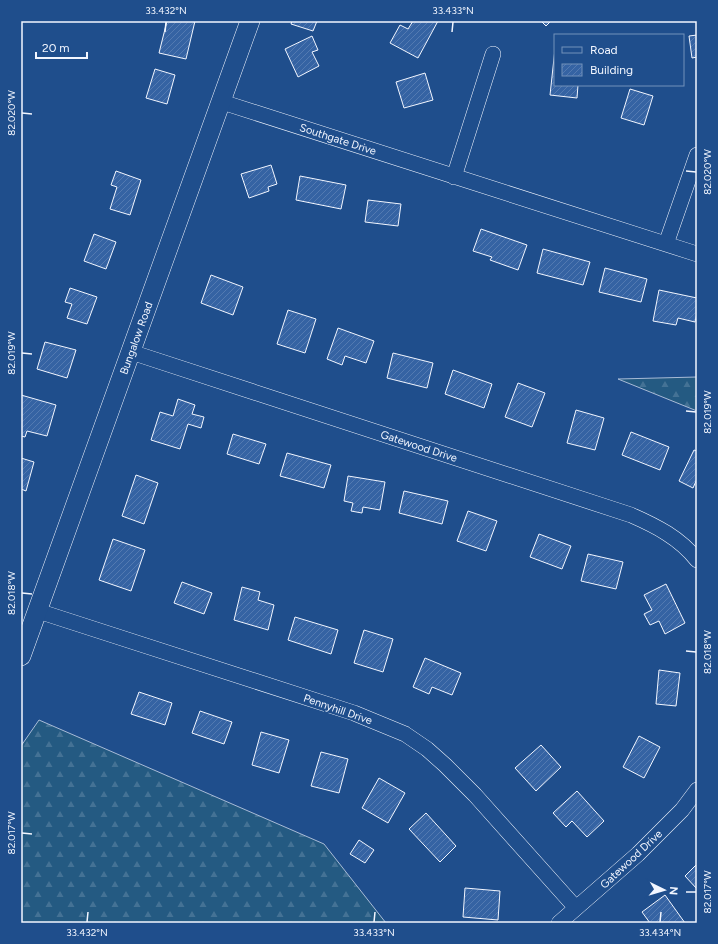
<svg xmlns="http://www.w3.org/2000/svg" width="718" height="944" viewBox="0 0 718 944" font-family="Figtree,sans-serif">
	<defs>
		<pattern id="forest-firs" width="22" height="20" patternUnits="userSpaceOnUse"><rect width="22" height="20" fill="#245a82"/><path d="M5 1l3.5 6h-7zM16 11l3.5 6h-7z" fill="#447295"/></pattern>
		<pattern id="building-hatch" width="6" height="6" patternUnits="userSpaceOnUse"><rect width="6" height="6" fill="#3563a3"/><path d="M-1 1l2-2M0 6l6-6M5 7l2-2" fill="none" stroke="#537ab1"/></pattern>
	</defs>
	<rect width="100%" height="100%" fill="#1f4e8c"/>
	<path fill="url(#forest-firs)" stroke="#a8bbd7" d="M697 377V411L618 379Z
		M39 720 324 844 386 923H21V746Z"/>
	<path fill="url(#building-hatch)" stroke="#f2f6ff" d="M167 21H195L186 59 159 53Z
		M292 21H317L313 31 291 24Z
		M413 21H438L418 58 390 43 400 25 408 29Z
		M541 21H551L546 26Z
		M697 35V57L692 58 689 36Z
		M312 36 318 50 312 52 319 66 298 77 285 49Z
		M555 49V85H578L577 98 550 95Z
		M155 69 175 75 167 104 146 98Z
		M425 73 433 100 404 108 396 82Z
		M630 89 653 96 644 125 621 118Z
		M271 165 277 184 268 187 269 191 249 198 241 174Z
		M116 171 141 180 130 215 110 209 117 187 111 185Z
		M300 176 346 185 341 209 296 200Z
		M368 200 401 204 398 226 365 222Z
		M481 229 527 245 518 270 490 260 492 257 473 251Z
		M94 234 116 242 106 269 84 261Z
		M543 249 590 262 583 285 537 273Z
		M605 268 647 279 641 302 599 292Z
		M211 275 243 287 233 315 201 303Z
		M70 288 97 297 87 324 67 318 72 304 65 302Z
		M659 290 697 298V313L695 322 678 318 676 325 653 321Z
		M288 310 316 319 305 353 277 344Z
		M338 328 374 341 366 363 345 356 342 365 327 359Z
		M45 342 76 350 67 378 37 369Z
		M393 353 433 363 427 388 387 378Z
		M453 370 492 384 484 408 445 394Z
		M518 383 545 393 532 427 505 417Z
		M21 395 56 405 47 436 27 431 25 437 21 436Z
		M178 399 195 405 192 414 204 417 201 428 188 424 180 449 151 440 160 412 173 416Z
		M576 410 604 418 595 450 567 443Z
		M631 432 669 447 660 470 622 455Z
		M233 434 266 444 259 464 227 454Z
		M694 450 697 451V479L693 488 679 481Z
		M287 453 331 465 324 488 280 476Z
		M21 458 34 462 26 491 21 489Z
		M136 475 158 483 144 524 122 516Z
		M348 476 385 482 380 510 363 507 362 513 351 511 353 503 344 501Z
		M404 491 448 501 442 524 399 513Z
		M468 511 497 521 486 551 457 541Z
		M539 534 571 546 562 569 530 557Z
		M113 539 145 550 131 591 99 580Z
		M588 554 623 562 616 589 581 581Z
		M182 582 212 593 204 614 174 603Z
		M666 584 685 623 665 634 659 621 650 625 644 614 652 610 644 595Z
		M242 587 260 592 258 600 274 605 268 630 234 620Z
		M295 617 338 630 331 654 288 640Z
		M364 630 393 639 383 672 354 663Z
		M425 658 461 673 452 695 432 687 429 694 413 687Z
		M659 670 680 673 676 706 656 704Z
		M139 692 172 703 165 725 131 714Z
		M200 711 232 722 224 744 192 733Z
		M261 732 289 740 279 773 252 765Z
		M639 736 660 747 644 778 623 767Z
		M541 745 561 767 536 791 515 768Z
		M321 752 348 759 339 793 311 786Z
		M379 778 405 793 388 823 362 808Z
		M577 791 604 821 587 837 572 821 566 827 553 813Z
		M426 813 456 846 440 862 409 829Z
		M359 840 374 850 365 863 350 854Z
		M697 864V889L685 876Z
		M465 888 500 891 498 920 463 917Z
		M665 895 685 923H650L642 912Z"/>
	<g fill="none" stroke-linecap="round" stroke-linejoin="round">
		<g stroke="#f2f6ff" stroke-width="16">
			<path id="minor" d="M222 102 697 254
				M454 177 493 54
				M666 244 697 155
				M131 352 631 515C656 526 680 538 697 560
				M38 611 354 713 405 734 427 749 445 765 475 795 576 908
				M559 923 638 854 682 810 697 790"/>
		</g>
		<g stroke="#f2f6ff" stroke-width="20">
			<path id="tertiary" d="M21 656 250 21"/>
		</g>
		<use href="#minor" stroke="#1f4e8c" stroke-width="15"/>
		<use href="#tertiary" stroke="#1f4e8c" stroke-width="19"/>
	</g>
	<path fill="none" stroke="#f2f6ff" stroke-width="1.5" d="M165 32 166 22M452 32 453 22M22 113 32 114M686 171 696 172M22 353 32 354M686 411 696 412M22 593 32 594M686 651 696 652M22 833 32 834M686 892H696M87 922 88 912M374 922 375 912M660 922 661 912"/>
	<g text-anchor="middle" stroke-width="3" stroke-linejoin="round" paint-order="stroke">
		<g font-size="11" fill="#f2f6ff" stroke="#1f4e8c">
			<text transform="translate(338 139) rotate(18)" y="4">Southgate Drive</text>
			<text transform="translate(136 338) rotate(-70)" y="4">Bungalow Road</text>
			<text transform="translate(419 446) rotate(18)" y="4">Gatewood Drive</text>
			<text transform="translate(338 709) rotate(19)" y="4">Pennyhill Drive</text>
			<text transform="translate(631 859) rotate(-43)" y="4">Gatewood Drive</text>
		</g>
	</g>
	<rect width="718" height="944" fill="none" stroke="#1f4e8c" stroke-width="44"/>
	<rect x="554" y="34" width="130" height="52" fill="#1f4e8c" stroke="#7391ba"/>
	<rect x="562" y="47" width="20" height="6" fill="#1f4e8c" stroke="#7391ba"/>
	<text x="590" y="54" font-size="12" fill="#f2f6ff">Road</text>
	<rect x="562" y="64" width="20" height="12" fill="url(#building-hatch)" stroke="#7391ba"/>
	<text x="590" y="74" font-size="12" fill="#f2f6ff">Building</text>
	<g transform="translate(664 890) rotate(95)" stroke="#1f4e8c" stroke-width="3" paint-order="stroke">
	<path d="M0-3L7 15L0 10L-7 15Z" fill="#f2f6ff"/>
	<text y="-6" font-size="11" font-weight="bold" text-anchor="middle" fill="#f2f6ff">N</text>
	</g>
	<path d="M36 52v6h51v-6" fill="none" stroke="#f2f6ff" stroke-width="2"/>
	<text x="42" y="52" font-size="12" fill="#f2f6ff" stroke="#1f4e8c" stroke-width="3" paint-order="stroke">20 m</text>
	<rect x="22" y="22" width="674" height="900" fill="none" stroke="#f2f6ff" stroke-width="1.5"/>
	<g font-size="10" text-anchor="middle" fill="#f2f6ff">
		<text x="166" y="14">33.432°N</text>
		<text x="453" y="14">33.433°N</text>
		<text transform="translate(11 113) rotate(-90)" y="4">82.020°W</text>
		<text transform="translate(707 172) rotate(-90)" y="4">82.020°W</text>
		<text transform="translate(11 353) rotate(-90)" y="4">82.019°W</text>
		<text transform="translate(707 412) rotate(-90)" y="4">82.019°W</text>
		<text transform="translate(11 593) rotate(-90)" y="4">82.018°W</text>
		<text transform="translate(707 652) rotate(-90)" y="4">82.018°W</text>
		<text transform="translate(11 833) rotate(-90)" y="4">82.017°W</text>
		<text transform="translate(707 892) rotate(-90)" y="4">82.017°W</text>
		<text x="87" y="936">33.432°N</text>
		<text x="374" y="936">33.433°N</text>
		<text x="660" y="936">33.434°N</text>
	</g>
</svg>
